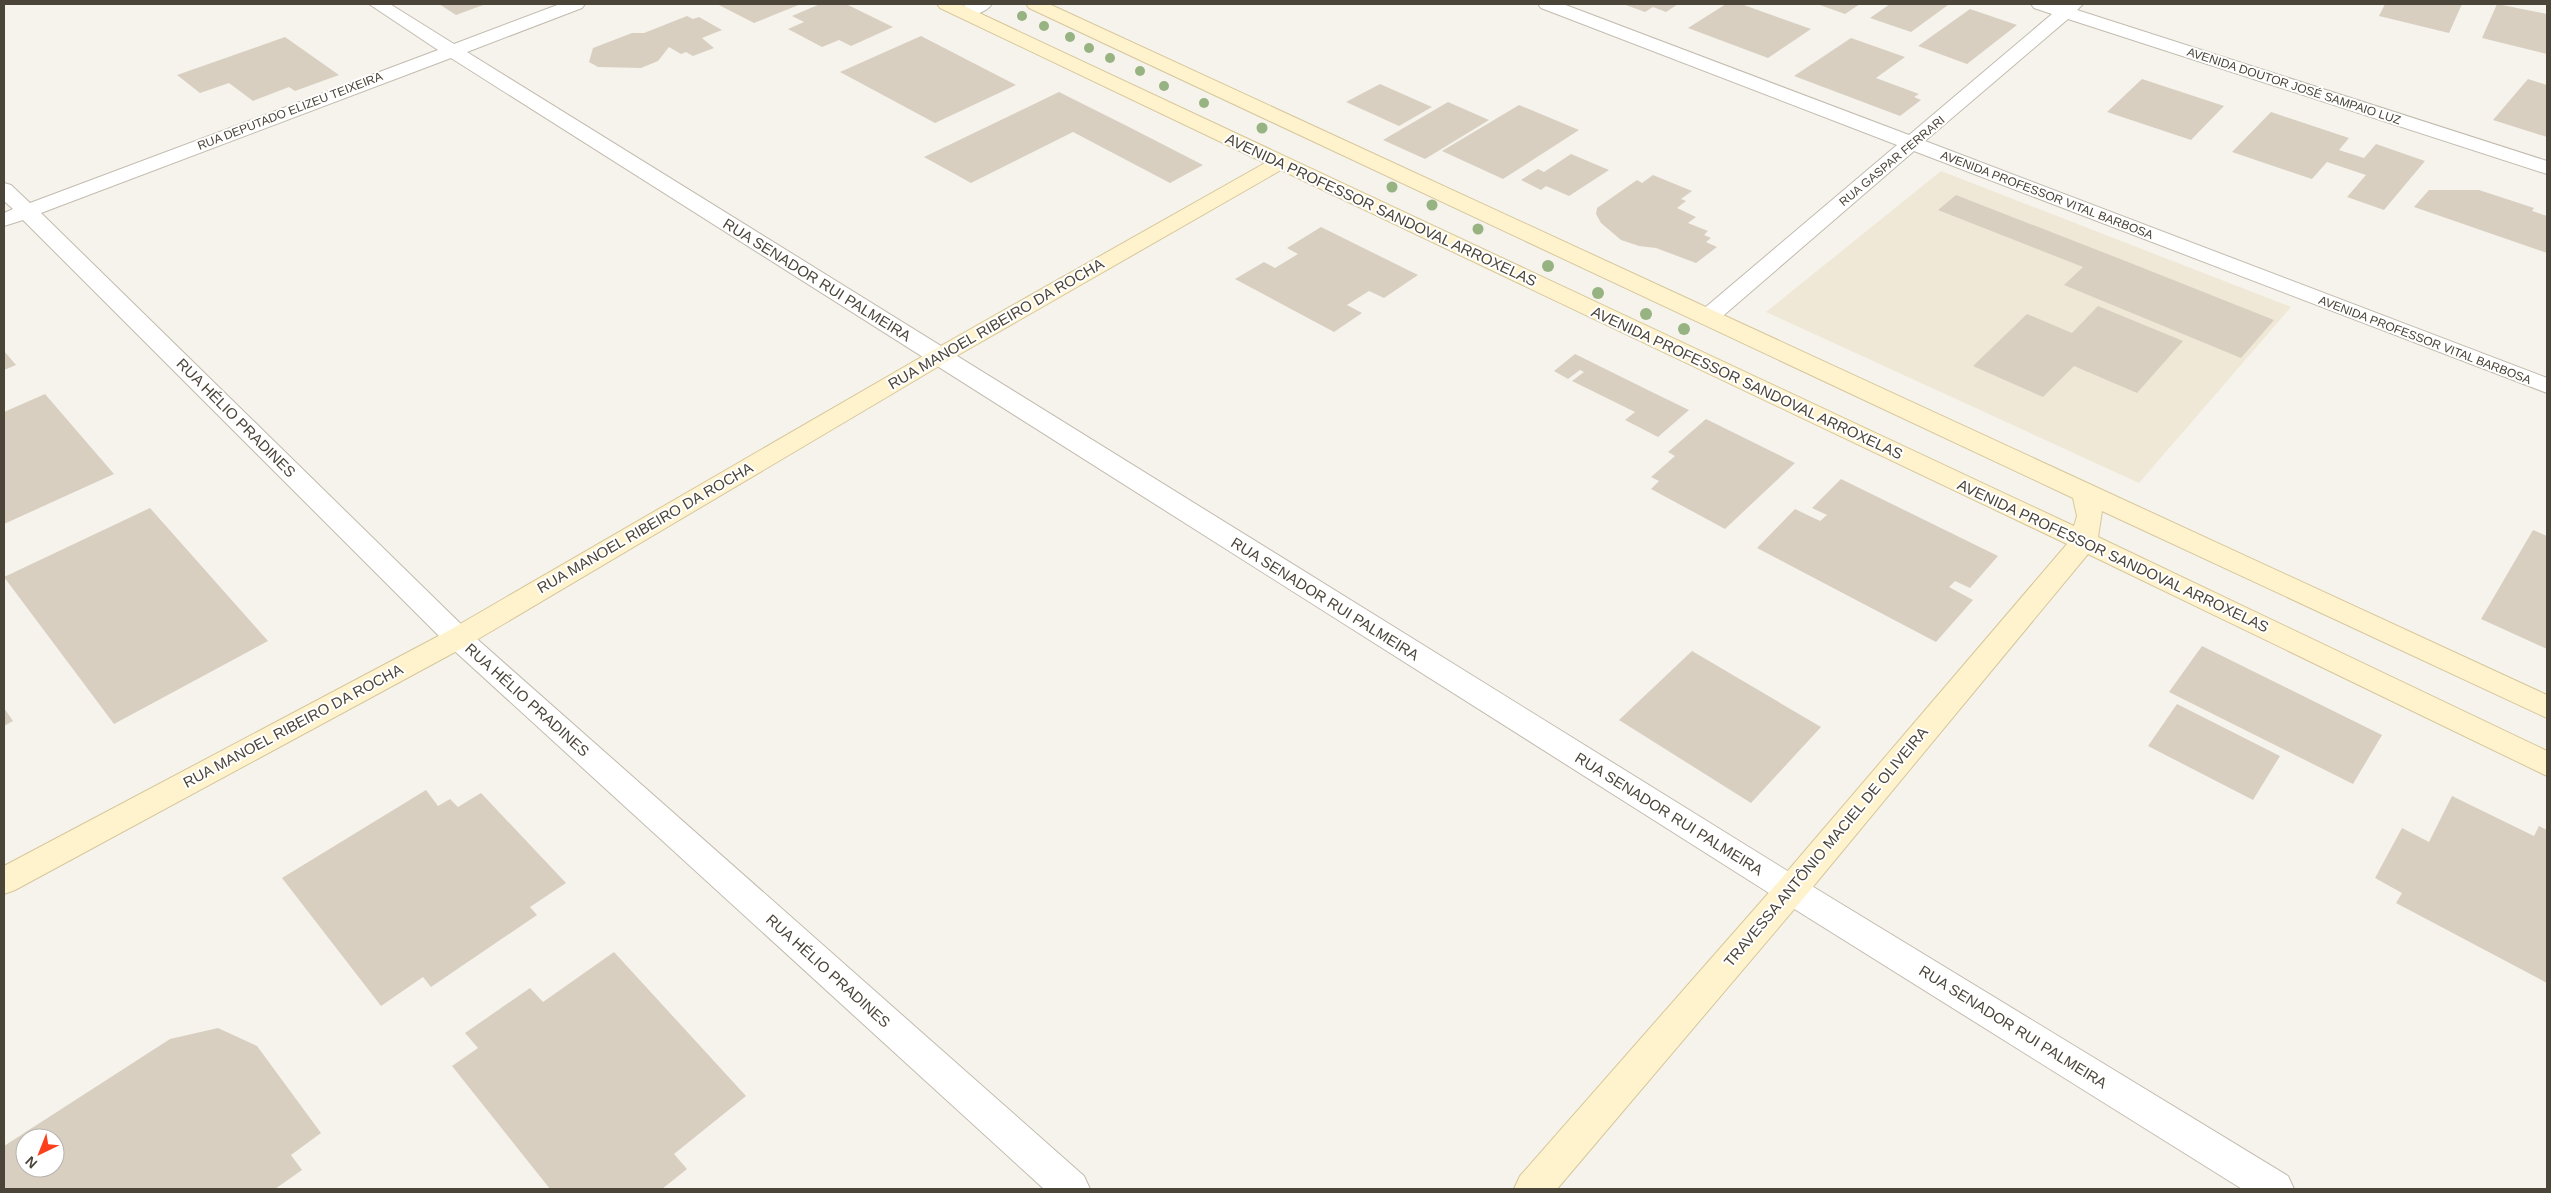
<svg xmlns="http://www.w3.org/2000/svg" width="2551" height="1193" viewBox="0 0 2551 1193" font-family="Arial,sans-serif">
	<rect width="100%" height="100%" fill="#f6f3ec"/>
	<path fill="#efe8d6" d="M1941 171 2291 307 2139 483 1766 312Z"/>
	<path fill="#d8cfc1" fill-rule="evenodd" d="M439 4H486L456 15Z
		M717 4H801L754 23Z
		M820 4H846L893 27 851 46 839 40 822 47 788 29 804 22 792 16Z
		M1623 4H1678L1666 12 1653 7 1645 12Z
		M1726 4H1741L1811 29 1768 58 1688 28Z
		M1817 4H1860L1845 14Z
		M1890 4H1944L1948 5 1911 32 1870 18Z
		M2385 4H2462L2449 33 2379 16Z
		M2497 4 2547 14V54L2482 38Z
		M1970 9 2017 25 1967 64 1918 46Z
		M687 16 693 19 699 17 722 30 702 38 714 48 693 56 686 52 681 54 669 47 658 61 641 68 598 67 589 62 593 48 632 33H644Z
		M921 36 1016 85 935 123 840 72Z
		M285 37 339 75 295 91 289 87 253 101 229 83 200 93 177 75Z
		M1851 38 1905 57 1876 78 1919 94 1914 97 1921 100 1900 116 1794 76Z
		M2142 79 2224 106 2191 140 2107 112Z
		M2528 79 2547 85V137L2493 120Z
		M1380 84 1432 107 1399 126 1346 102Z
		M1059 92 1129 127 1203 165 1170 183 1073 132 971 183 924 157Z
		M1448 102 1489 120 1425 159 1383 140Z
		M1519 105 1579 130 1503 179 1442 151Z
		M2271 112 2349 138 2339 150 2364 158 2376 144 2425 161 2384 210 2347 197 2366 175 2327 162 2312 179 2232 152Z
		M1571 154 1609 170 1569 196 1546 186 1541 190 1521 180 1538 169 1544 172Z
		M1653 175 1692 191 1681 199 1686 201 1677 208 1696 217 1688 223 1708 231 1704 235 1711 238 1706 242 1717 247 1696 263 1656 248 1639 246 1621 240 1601 223 1596 214 1597 208 1637 180 1642 183Z
		M2429 190H2479L2534 208 2532 211 2547 216V253L2414 207Z
		M1956 195 2128 262 2274 320 2241 358 2064 285 2083 267 1938 210Z
		M1321 227 1418 275 1384 298 1369 291 1347 305 1362 313 1334 332 1235 279 1264 262 1275 268 1298 254 1287 248Z
		M2098 306 2183 341 2137 393 2074 366 2043 397 1973 366 2027 314 2072 333Z
		M4 351 16 365 4 370Z
		M1575 354 1656 394 1689 410 1658 437 1625 420 1635 412 1572 381 1584 372 1580 370 1568 379 1554 371Z
		M45 394 114 474 4 524V412Z
		M1706 419 1795 463 1725 529 1651 489 1659 481 1651 477 1675 456 1668 452Z
		M1841 479 1998 556 1970 588 1955 581 1949 587 1973 600 1936 642 1757 548 1795 509 1820 521 1827 515 1812 508Z
		M150 508 268 641 114 724 4 577Z
		M2533 530 2547 536V649L2481 619Z
		M2202 646 2382 735 2353 784 2169 692Z
		M1692 651 1821 727 1751 803 1619 720Z
		M2177 704 2280 756 2253 800 2148 746Z
		M4 708 13 721 4 726Z
		M426 790 438 806 450 799 458 807 481 793 566 883 530 907 537 915 431 987 423 977 381 1006 282 878Z
		M2452 796 2534 836 2539 826 2547 830V983L2396 903 2402 893 2375 878 2402 828 2429 842Z
		M614 952 746 1096 674 1154 687 1169 662 1189H550L452 1066 478 1048 465 1033 530 988 543 1002Z
		M218 1028 257 1046 321 1133 291 1155 302 1170 275 1189H4V1146L170 1039ZM25 1138H55V1168H25Z"/>
	<g fill="none" stroke-linecap="round" stroke-linejoin="round">
		<g stroke="#c2bbae" stroke-width="2">
			<path id="street" d="M369 4H390L454 44 560 4H585L582 8 467 52 1802 880 2288 1176 2294 1189H2242L1780 900 451 58 41 213 468 631 1084 1176 1090 1189H1044L448 645 23 220 4 226V213L13 209 4 201V183L11 185 30 203 438 50Z
				M968 4H992C986 13 968 18 958 16L955 12 958 8Z
				M1538 4H1563L1909 135 2052 14 2034 8 2031 4H2083L2077 10 2547 161V174L2068 19 1925 141 2547 378V393L1914 151 1717 321 1709 323 1701 321 1698 316 1701 311 1897 145 1541 8Z"/>
		</g>
		<g stroke="#d6c79b" stroke-width="2">
			<path id="secondary" d="M937 4H960L2074 526 2077 516 2073 498 1029 8 1026 4H1049L2547 695V718L2102 511 2098 537 2547 751V776L2088 554 1802 900 1557 1189H1514L1520 1176 1780 880 2067 544 1281 170 946 362 468 645 15 890 4 894V866L448 631 930 352 1265 163 940 8Z"/>
		</g>
		<use href="#street" fill="#fff" fill-rule="evenodd"/>
		<use href="#secondary" fill="#fff3cd" fill-rule="evenodd"/>
	</g>
	<g fill="#97b381">
		<circle cx="1022" cy="16" r="5"/>
		<circle cx="1044" cy="26" r="5"/>
		<circle cx="1070" cy="37" r="5"/>
		<circle cx="1089" cy="48" r="5"/>
		<circle cx="1110" cy="58" r="5"/>
		<circle cx="1140" cy="71" r="5"/>
		<circle cx="1164" cy="86" r="5"/>
		<circle cx="1204" cy="103" r="5"/>
		<circle cx="1262" cy="128" r="5.5"/>
		<circle cx="1392" cy="187" r="5.5"/>
		<circle cx="1432" cy="205" r="5.5"/>
		<circle cx="1478" cy="229" r="5.5"/>
		<circle cx="1548" cy="266" r="6"/>
		<circle cx="1598" cy="293" r="6"/>
		<circle cx="1646" cy="314" r="6"/>
		<circle cx="1684" cy="329" r="6"/>
	</g>
	<g text-anchor="middle" stroke-width="4" stroke-linejoin="round" paint-order="stroke">
		<g font-size="12" fill="#4b4439" stroke="#fff">
			<text transform="translate(2294 86) rotate(18)" y="4">AVENIDA DOUTOR JOSÉ SAMPAIO LUZ</text>
			<text transform="translate(290 111) rotate(-21)" y="4">RUA DEPUTADO ELIZEU TEIXEIRA</text>
			<text transform="translate(1892 161) rotate(-40)" y="4">RUA GASPAR FERRARI</text>
			<text transform="translate(2047 195) rotate(21)" y="4">AVENIDA PROFESSOR VITAL BARBOSA</text>
			<text transform="translate(2425 340) rotate(21)" y="4">AVENIDA PROFESSOR VITAL BARBOSA</text>
		</g>
		<g font-size="15" fill="#4b4439" stroke="#fff">
			<text transform="translate(1381 210) rotate(25)" y="5">AVENIDA PROFESSOR SANDOVAL ARROXELAS</text>
			<text transform="translate(817 280) rotate(32)" y="5">RUA SENADOR RUI PALMEIRA</text>
			<text transform="translate(996 324) rotate(-30)" y="5">RUA MANOEL RIBEIRO DA ROCHA</text>
			<text transform="translate(1747 383) rotate(25)" y="5">AVENIDA PROFESSOR SANDOVAL ARROXELAS</text>
			<text transform="translate(236 418) rotate(45)" y="5">RUA HÉLIO PRADINES</text>
			<text transform="translate(645 528) rotate(-30)" y="5">RUA MANOEL RIBEIRO DA ROCHA</text>
			<text transform="translate(2113 556) rotate(25)" y="5">AVENIDA PROFESSOR SANDOVAL ARROXELAS</text>
			<text transform="translate(1325 599) rotate(32)" y="5">RUA SENADOR RUI PALMEIRA</text>
			<text transform="translate(527 700) rotate(42)" y="5">RUA HÉLIO PRADINES</text>
			<text transform="translate(293 726) rotate(-28)" y="5">RUA MANOEL RIBEIRO DA ROCHA</text>
			<text transform="translate(1669 814) rotate(32)" y="5">RUA SENADOR RUI PALMEIRA</text>
			<text transform="translate(1826 847) rotate(-50)" y="5">TRAVESSA ANTÔNIO MACIEL DE OLIVEIRA</text>
			<text transform="translate(828 971) rotate(42)" y="5">RUA HÉLIO PRADINES</text>
			<text transform="translate(2013 1027) rotate(32)" y="5">RUA SENADOR RUI PALMEIRA</text>
		</g>
	</g>
	<rect width="2551" height="1193" fill="none" stroke="#4b4439" stroke-width="10"/>
	<g transform="translate(40 1153) rotate(223)"><circle r="24" fill="#ffffff" stroke="#b7b4b0"/>
	<path d="M0-4L9 19L0 12L-9 19Z" fill="#fc3f1d"/>
	<text y="-8" font-size="14" font-weight="bold" text-anchor="middle" fill="#4b4439">N</text>
	</g>
</svg>
